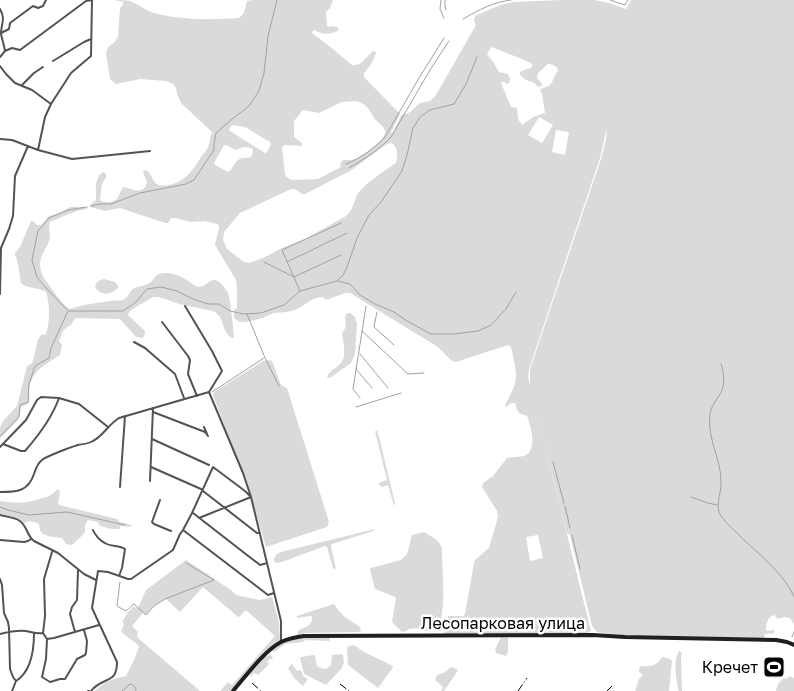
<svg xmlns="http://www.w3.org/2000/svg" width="794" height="691" viewBox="0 0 794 691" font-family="'Golos Text',sans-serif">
	<rect width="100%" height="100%" fill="#fff"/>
	<path fill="#dadada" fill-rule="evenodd" d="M115 0C119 0 126 0 130 1 140 5 147 12 158 14 183 20 214 20 239 18L244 13 247 1 252 0H333L330 8 326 12 327 25 328 27 334 26 338 28 339 30C331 35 323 35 314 30L312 32 313 34 328 45 352 65C361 67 367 56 373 51L376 52V53C373 61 370 67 364 73V77L400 114 391 132 392 134 402 114C414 114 413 106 421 103 424 102 427 102 430 101L436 95 476 25 474 21 475 16 500 5 513 2 561 0H594L609 3 626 9 631 0H794V624L790 618 784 617 778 619 774 615C768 616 766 624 766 630L768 631 774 630 775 632 774 633 765 634 764 638 620 635 597 632 592 626 570 535 567 533 530 385V369L601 159 606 140 607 128 600 158 529 369 528 377 591 631 587 633 444 634 448 616H463L465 614 474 563 475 560 489 548 498 517 497 511 482 487 483 483 493 476 507 458C512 457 519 457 524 456 538 450 531 430 528 418L527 416C516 412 519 414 515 403H511L506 407 505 405C520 378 517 376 511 347L508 345 456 362 452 361 438 347 350 293H345L326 300 323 297C310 297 305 307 294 310 287 313 281 312 274 313 266 316 259 320 251 321 247 322 243 322 239 322L234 318V310L237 308V289L236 280 215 245 219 228 218 224 204 221 191 222 175 218H171L168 223H165L120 208 105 211 90 207V205L96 200C96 190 94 178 103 172L106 174C107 180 104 179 102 184 101 189 101 195 100 200 105 204 113 202 117 199L123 187 131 189 133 190C140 191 145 191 147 182L143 172 145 170 149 172C155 183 155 187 169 185 185 182 193 170 201 157 204 153 208 149 209 144 210 140 210 136 212 132L181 103 177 94 176 88 173 84 166 81 140 79 116 84 110 79 106 53 108 47 115 42 118 37 120 8 123 5V2ZM492 47 531 63 532 65V67C528 70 524 69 520 72V74C525 83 533 79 538 87L543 85 537 78 538 73 548 64C552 64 558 66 558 71 551 79 555 86 542 88L540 90 542 94 545 113 533 117 522 125 518 119 517 108 511 107 501 83 503 81 507 84 509 83 510 79 508 74 499 72 494 63 487 54 490 49ZM356 101C369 105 368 109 375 119 378 123 384 126 385 131 387 139 362 156 355 159 352 160 347 160 343 160L340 164 341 167 318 179 292 180 288 178 285 175 282 147 285 145 302 146V143L294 137V121L303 110 319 113 342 102ZM539 117 553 125 542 143 528 135ZM232 125 245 127 270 142 271 144 267 152 265 153 230 131 229 129ZM556 130 569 132 565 155 552 152ZM392 143C398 147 398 156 396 163 385 171 368 181 359 192 353 200 354 210 346 216L307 238 282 248 265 257 249 263 244 262 227 249 223 240 224 232 240 213 291 189H295L302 194H305L350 171 387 144ZM224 145H226L235 150 244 147 252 148 253 150C252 163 246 154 238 160 235 163 232 168 230 171L228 172 215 165 214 163ZM538 535 543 558 530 561 526 537Z
		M70 207H88L86 209C73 211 62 217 50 222 48 228 50 232 50 237 49 246 40 254 40 264 40 276 48 283 54 292 59 298 63 305 70 309 84 304 97 303 111 301 115 300 119 301 123 300 128 298 129 292 133 289 138 286 146 286 151 282 154 279 155 276 159 274 171 270 185 278 194 285 203 291 207 280 215 280 219 280 226 289 228 293 230 296 234 333 234 338H232C230 337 227 334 226 332 221 323 223 316 213 311L179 304 159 297H153L131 310 128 314 129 316 145 331V334L143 338 136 337 120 319 75 318 71 325C62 329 63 332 59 341L62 345 60 355C46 364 30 372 29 391 29 395 30 399 29 403L26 405 21 407 18 420 0 439V428L3 421 17 406 27 366 32 363 33 361 38 339 41 335 46 334C50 323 50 303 46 292 38 287 28 289 21 283L17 259 15 256V253L20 247 31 221H33L37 225H41L49 216 59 213Z
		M104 279 115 282 118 286V288C112 295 100 296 95 287 96 282 98 280 104 279Z
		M347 313H350L355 317 357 324 355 354 351 363 330 378 327 377C329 371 334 369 339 365 348 358 343 343 342 333 347 327 346 323 345 316Z
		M269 360 272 361 281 385 287 388 329 522 327 527 266 547 251 497 213 395 214 392 263 361Z
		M375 431H377L378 433 395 503 394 506 388 485 382 487 379 485V483L387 480Z
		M57 490H59L60 492 58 504 59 505 117 519 120 522 131 525 132 526 131 527 121 526 119 529H112L100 526 98 522 88 520C83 527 86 527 85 532 84 534 74 543 72 545L66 544 62 538C56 537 45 537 41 532 40 531 39 525 39 524 33 521 30 520 24 523L20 519 0 514V501C15 503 21 504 36 500 47 496 47 499 57 490Z
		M375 529 373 531 332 544 331 546 336 569 333 568 327 547 325 546 282 562 277 563 274 561V559L276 555 281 552Z
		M424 532C432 537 440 540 442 549 442 574 446 600 440 623L435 627 430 626 429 630 425 631 420 628 409 629 406 631 402 632 393 623 392 621 396 599 395 597 375 589 370 570 371 568 401 560 407 554 412 535Z
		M186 560 231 590 236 595 260 600 272 597 279 622 280 641 268 650 231 691H220L228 682 232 685 275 636 247 611H245L239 617 237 616 203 587 180 612 166 599H165L155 605 146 614 143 613 132 626 138 632 137 635 138 638 200 691H95C103 682 115 678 126 676L134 660 139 647 138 645 121 632 124 624 122 622 128 612 133 607 138 608 146 590Z
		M334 604 339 611 345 617 360 627 361 631 358 632 305 633 299 635 297 634 298 631C303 627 313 627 312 617L310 616 298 618 297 617V616Z
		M304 637 330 638V639L329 641 305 640 303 642 285 644 274 652 272 651 282 643Z
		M502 637 508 638V652L506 656 496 653 495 650 500 639Z
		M354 645 364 652 393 666 392 669 378 688 348 665 347 648 349 646Z
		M679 651 682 653 681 656 682 691H679L678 689C676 677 673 661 679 651Z
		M271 654 273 659H270L267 662 269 664 258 675 254 673 251 676 249 675 265 657Z
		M342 654 343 655 344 662 342 668 326 685 304 674 300 658 301 657 314 655 315 656 317 666 321 668 326 669 331 665 332 655Z
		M662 657 670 659 672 661 669 691H635L639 679 643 675 639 672V668L641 666C651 667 657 666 662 657Z
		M292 664 297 671 301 670 303 676 308 679 303 686 294 678 288 668Z
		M451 667 457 669 458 670 457 672 444 691H441L443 687 435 680C437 674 438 675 443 673 446 672 448 669 451 667Z
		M789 676 794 678V691H776C777 684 781 678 788 678Z"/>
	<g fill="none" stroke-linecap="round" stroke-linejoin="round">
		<path stroke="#a1a1a1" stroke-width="1" d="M441 0 440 9 444 18
			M445 0V6L446 10
			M610 0 625 5 628 0
			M463 19C478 10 494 2 511 0
			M346 164C361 158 374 149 385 137L419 78 444 38
			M349 168C364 159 379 150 391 137L430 70 449 41
			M91 206 100 204H111L140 193 186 184 194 180 214 150V143L216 133 231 120 249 106 259 91 264 73 268 36 277 0
			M264 262 294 277 341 255
			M287 262 347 233
			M338 281 350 284 360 295 375 304 394 312 407 321 431 334H454L478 331 491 325 506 309 516 292
			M300 291 282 250 341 223
			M67 310 46 288 37 277 32 260 38 231 49 218 68 210 87 207
			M377 312 374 327 394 345
			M247 314 265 358 279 386
			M362 331 408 374 424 373
			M360 354 388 388
			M721 364C723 371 725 379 723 387 721 396 711 404 710 414 707 440 721 458 721 481 722 492 716 501 719 512 723 521 732 528 739 535 757 553 785 574 794 597
			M356 369 372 388
			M212 392 264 358
			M360 398 353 389 366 306
			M356 407 401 393
			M0 436 19 417 20 405 28 402 29 384 35 366 49 358 51 348 68 311H123L136 302 147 289 161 287 177 291 193 299 208 304H219L230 311 243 314 261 313 284 305 300 291 337 281 343 275 347 267 357 238 369 215 381 202 402 171 407 155 413 128 420 117 430 110 454 104 466 84 477 57
			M553 462 564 503
			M691 497 708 503 717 505
			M565 506 570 528
			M0 507 8 510 29 515 67 512 125 525
			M572 535 580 569
			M120 582 117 606 126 611 134 604 146 615 154 606 165 599 214 580 186 563
			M792 637 794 632
			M122 691 130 684C134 685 136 688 136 691"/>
		<path stroke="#535353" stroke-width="2" d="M0 9C6 20 1 23 1 34 2 39 4 45 5 51L0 57
			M1 33 9 29 10 23 33 6 38 8 43 6 46 0
			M5 51 12 48 20 50 86 1 92 0
			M53 61 84 42 91 39
			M0 66 6 74 15 83 32 90 51 104
			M22 85 34 73 43 67
			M0 139 12 140 38 150 72 159 150 151
			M38 150 45 117 51 104 71 73 91 56 92 0
			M0 294 1 248 9 229 13 216 15 176 28 146
			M185 306 212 351 222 371 209 392
			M162 322 188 356 190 360 188 374 197 396
			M134 342 145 348 175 374 184 398
			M209 392 243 473 251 497 281 621V641
			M153 412 205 432 208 436
			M204 427 207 434
			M152 439 209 465
			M3 444 21 451H25C39 435 52 418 59 398
			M0 447 26 420 37 400 41 397 59 398 79 404 108 427
			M151 467 201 489
			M150 481 153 408
			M120 487 125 416
			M203 491 257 533H260
			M0 492C16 492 28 492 34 474 36 468 37 464 42 460 47 456 71 447 78 445 83 444 88 444 93 441 103 436 109 424 119 418L209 392
			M160 500 152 522 154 524 171 531
			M193 513 260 565 267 563
			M0 515C6 517 15 517 20 521 27 526 27 536 34 541L58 553 84 574 96 580
			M93 530C95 535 100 541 105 543 111 547 119 545 125 549L122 568 119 576
			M183 530 268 595 274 593
			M0 540 24 542 28 541 31 539
			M0 579 2 585 4 613 8 622 9 628 10 669 13 677 16 681 12 691
			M75 632 70 614 72 607 77 600 78 570
			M43 633 45 616 44 579 52 552
			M43 633 47 639 54 638 99 625
			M0 634C8 632 17 630 26 631 32 632 36 634 43 633
			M47 639 46 659 42 677 50 682 60 679H65L77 659 85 655 86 653 87 641 84 630
			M16 681C32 671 34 649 34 633
			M88 691H89
			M91 691C103 676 117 685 117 662L92 608 98 571 108 572 128 579H131L173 550 180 534 183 530 192 513 213 467 245 491 251 497 199 518"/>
		<path stroke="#202020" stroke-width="4" d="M233 691C245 677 264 651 281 642 288 639 296 637 304 636L593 635 625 637 776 640 787 642 794 645"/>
		<path stroke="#000" stroke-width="1" stroke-dasharray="8 2.5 1 2.5" stroke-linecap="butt" d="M252 683 261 691
			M340 684 349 691
			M518 691 527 678
			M607 691 612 686"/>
	</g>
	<defs>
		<g id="stadium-square" transform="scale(1.125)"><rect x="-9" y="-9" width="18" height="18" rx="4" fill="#000" stroke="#fff"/><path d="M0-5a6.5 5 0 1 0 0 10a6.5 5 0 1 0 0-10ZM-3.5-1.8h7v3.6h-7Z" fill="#fff"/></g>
	</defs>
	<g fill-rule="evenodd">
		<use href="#stadium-square" x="774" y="667"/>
	</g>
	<g text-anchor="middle" stroke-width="5" stroke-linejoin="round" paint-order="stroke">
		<g font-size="16" fill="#000" stroke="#fff">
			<text x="503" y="629">Лесопарковая улица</text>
		</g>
		<g font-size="16" fill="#000" stroke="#fff" text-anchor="end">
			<text x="758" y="673">Кречет</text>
		</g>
	</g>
</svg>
